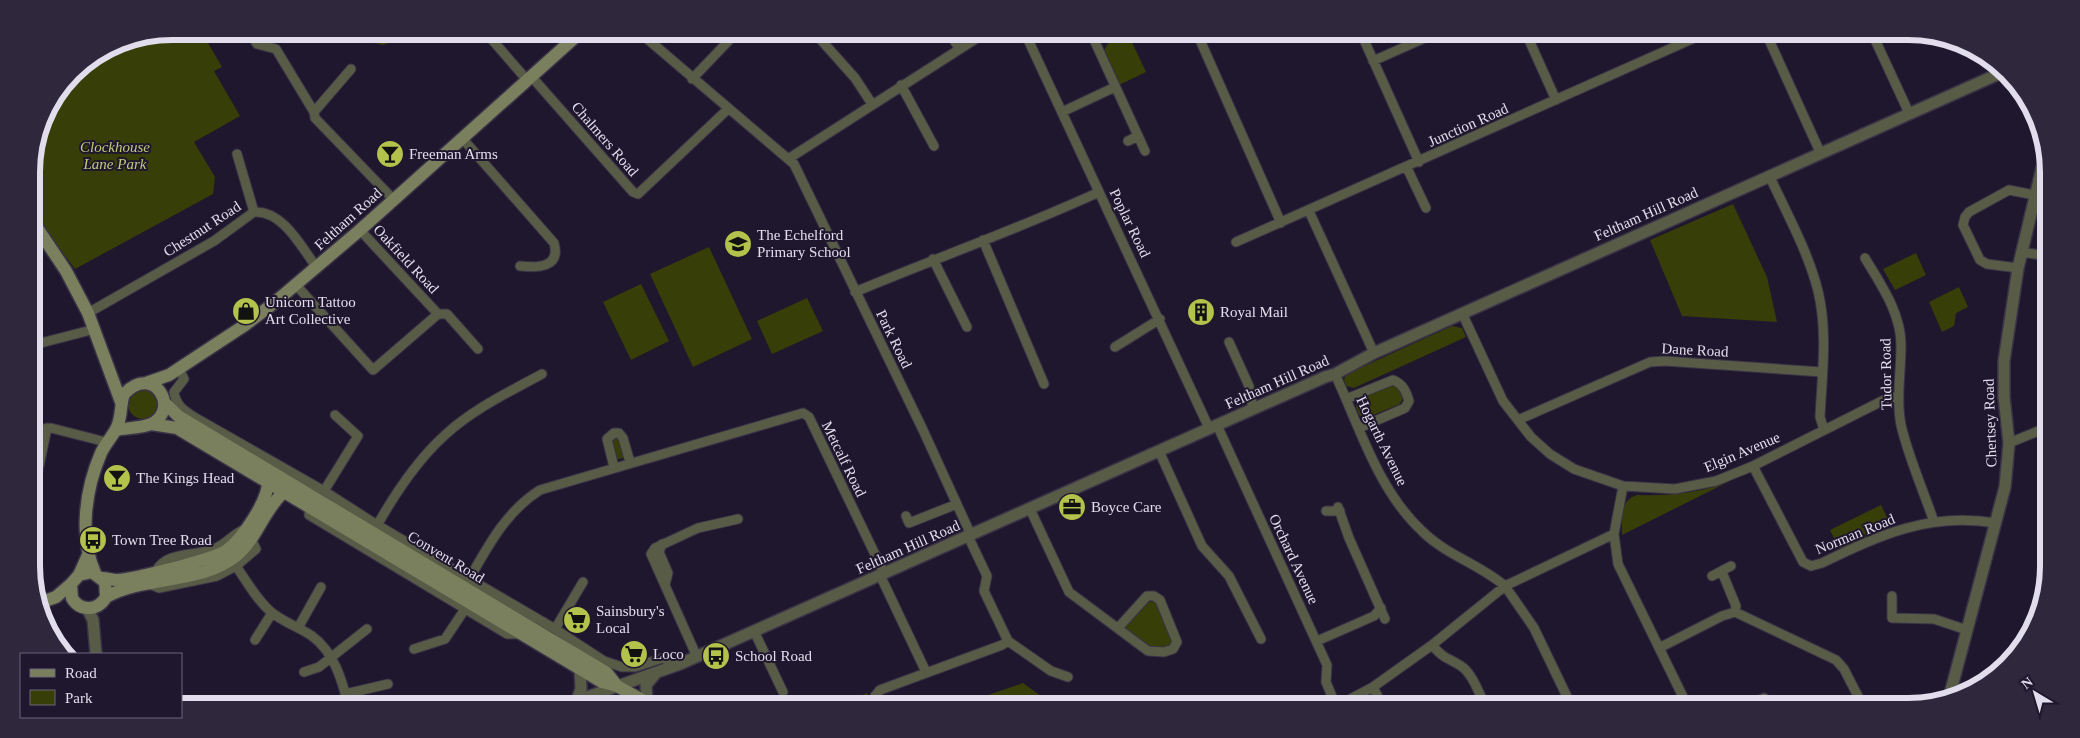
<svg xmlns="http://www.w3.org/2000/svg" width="2080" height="738" viewBox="0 0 2080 738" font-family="'Times New Roman',serif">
	<rect width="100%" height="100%" fill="#1f172d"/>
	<path fill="#383e07" d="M172 31H201L222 67 214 71 240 116 194 142 215 177 213 194 75 269 32 212V162L46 109 79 66 118 42Z
		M368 31H421L383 45 375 43Z
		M1120 34 1130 38 1146 72 1119 85 1104 50 1111 39Z
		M1733 204 1767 277 1777 322 1682 316 1650 240Z
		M709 247 752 339 693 367 650 274Z
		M1916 253 1926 275 1895 290 1883 269Z
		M641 284 669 341 631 360 603 302Z
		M1959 287 1968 307 1956 313 1954 326 1942 332 1929 302Z
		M807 298 823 331 772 354 757 321Z
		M1452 326 1462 328 1466 337 1354 388 1346 386 1344 379 1347 374Z
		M1392 385 1399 389 1403 398 1400 404 1366 418 1359 415 1356 407 1358 400Z
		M128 404a15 15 0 1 1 30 0a15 15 0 1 1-30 0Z
		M619 435 625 458 617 459 611 441 612 437Z
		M1730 481 1622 535C1622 519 1619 501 1637 495 1670 496 1700 493 1730 481Z
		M1881 505 1891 526 1840 550 1830 530Z
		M1146 602H1154L1158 605 1173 638C1166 661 1130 642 1124 626Z
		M1023 683 1056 707H953Z
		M867 693 874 707H855L852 700Z"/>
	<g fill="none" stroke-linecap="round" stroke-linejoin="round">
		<g stroke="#3a3348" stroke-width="11">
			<path id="minor" d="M249 31 257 44 276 49 314 112
				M638 31 794 164 923 430 971 535
				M813 31 855 78 872 104
				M948 31 959 48
				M1024 31 1209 428
				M1090 31 1145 151
				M1196 31 1281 223
				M1360 31 1419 162
				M1525 31 1556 100
				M1765 31 1820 152
				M1871 31 1909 113
				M488 35 527 80
				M1373 61 1436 33
				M351 69 314 112 315 118 394 200
				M531 76 633 192 638 194 728 109
				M692 79 738 31
				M901 85 934 146
				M1062 112 1115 87
				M462 138 554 243C561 268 537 268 520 266
				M1128 141 1138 136
				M237 154 254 212
				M788 159 988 31
				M1407 168 1426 208
				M1769 175C1786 212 1808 251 1818 291 1828 332 1822 375 1820 417L1824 430
				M1309 211 1374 353
				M983 240 1044 384
				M1236 242 1710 31
				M2021 252 2048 256
				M1865 258C1881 285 1901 313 1901 345 1901 372 1896 399 1901 425 1908 456 1924 492 1934 522
				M933 259 967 327
				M2018 268 1987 264 1980 260 1963 225 1965 217 1969 212 2009 190 2035 195
				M296 285 373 370 438 314 360 230
				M855 292C936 258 1019 229 1099 192
				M88 313 214 241 254 212C283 210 302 248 317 268
				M1462 313 1503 401 1531 437 1550 454 1574 469 1623 486 1675 489 1716 481 1753 466 1886 399 1899 396
				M438 314H447L478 349
				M1229 342 1249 386 1253 409
				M33 345 95 329
				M1115 347 1160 319
				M179 368 184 379 174 392C176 405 183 410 194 417L324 491 377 525 555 629 604 661 622 667H635L663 658 668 661 671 668
				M1335 374C1360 428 1378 490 1422 531 1446 555 1479 564 1505 586L1614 534
				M1346 399 1393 380C1403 384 1406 391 1409 401L1405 408 1359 428
				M1518 420 1650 362 1665 361 1822 372
				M1217 425 1327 665 1326 682 1336 706
				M33 430 51 428 106 442
				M2009 443 2048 427
				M1159 451 1202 546 1229 576 1261 639
				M1753 466 1803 562 1811 566 1822 563C1880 535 1929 512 1996 523
				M614 467 607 439 614 433H619L623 438 630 462
				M1623 486 1614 534 1618 564 1688 707
				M324 491 358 436 335 415
				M33 494 47 428
				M1338 507 1349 538 1385 619
				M310 508 309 515 507 634H521
				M1030 509 1069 592 1148 651 1164 652 1173 649 1177 642 1160 600 1154 596H1147L1118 628
				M1326 511H1340
				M906 516 909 523 957 504
				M375 529C394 495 416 461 445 435 473 409 509 392 542 374
				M968 536 987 576 984 591 1008 641 1051 671 1068 677
				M662 544 659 552 668 573 665 585
				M236 566C247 582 257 600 271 612 283 622 299 627 312 636 335 653 342 681 349 707
				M156 571C167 550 197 557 216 548 227 543 233 534 245 529
				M1722 572 1736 606 1735 612
				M880 575 926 672
				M1712 576 1731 566
				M147 583 159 588 217 576 236 566 256 549 251 538
				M467 583C487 548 505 512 540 490L803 413 809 417 884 573
				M1892 596V618L1934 619 1967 630
				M298 628 321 587
				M555 629 583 582
				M754 631 783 692
				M255 640 272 613
				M1317 641 1374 616 1381 608
				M1432 645C1445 660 1447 657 1461 666 1473 674 1479 694 1486 707
				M1659 648 1722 616 1735 612 1836 660 1844 669 1863 706
				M414 649 445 639 465 609
				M697 657 651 554 655 548 698 528 738 519
				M304 672 319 667 367 629
				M1373 687 1383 707
				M345 694 388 684
				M1747 706 1764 698
				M879 707 875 696 880 690 1002 645 1008 641
				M1335 707 1373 687 1432 645 1505 586 1534 628 1572 707"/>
		</g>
		<g stroke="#3a3348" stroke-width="14">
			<path id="tertiary" d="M87 608 93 620 96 654
				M1950 694 2005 487 2009 443 2004 397V361L2018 268 2046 151
				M577 700 581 689 580 669
				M647 703 646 685 655 674
				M559 707 680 664 1325 377 1335 374 1374 353 2003 72"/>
		</g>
		<g stroke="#3a3348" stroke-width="15">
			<path id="secondary" d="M32 220 66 271 88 313 121 402
				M146 383 169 375 245 325 274 303 360 230 582 31
				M164 402 178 416 607 673 617 686
				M151 424 177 428 602 682 617 686 655 707
				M95 573C79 537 85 490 101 453 105 444 113 436 117 427 122 416 120 405 124 394 154 362 181 410 151 424 141 428 127 428 116 430
				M79 575 92 572 105 582 106 597C98 611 80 612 72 598L71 584 79 575 88 555
				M102 578C107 578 112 580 117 580 134 579 215 559 227 550 243 538 267 502 268 483
				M106 597C146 575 199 585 236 556 257 539 264 509 284 492
				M39 603 56 597 71 584"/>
		</g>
		<use href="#minor" stroke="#585b46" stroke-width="9"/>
		<use href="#tertiary" stroke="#585b46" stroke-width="11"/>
		<use href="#secondary" stroke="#7a7f5d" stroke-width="12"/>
	</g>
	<defs>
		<g id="bar-disc" transform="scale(1.4375)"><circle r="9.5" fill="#b3c24b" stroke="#1f172d"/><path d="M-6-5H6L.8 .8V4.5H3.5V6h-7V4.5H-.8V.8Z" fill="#111"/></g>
		<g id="school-disc" transform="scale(1.4375)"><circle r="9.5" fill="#b3c24b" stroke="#1f172d"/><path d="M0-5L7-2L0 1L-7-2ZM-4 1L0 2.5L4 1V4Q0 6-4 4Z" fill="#111"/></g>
		<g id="shop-disc" transform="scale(1.4375)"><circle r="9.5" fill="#b3c24b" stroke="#1f172d"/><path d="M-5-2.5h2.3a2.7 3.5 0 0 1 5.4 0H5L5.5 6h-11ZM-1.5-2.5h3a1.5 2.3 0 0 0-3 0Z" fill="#111"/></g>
		<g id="building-disc" transform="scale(1.4375)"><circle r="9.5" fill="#b3c24b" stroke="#1f172d"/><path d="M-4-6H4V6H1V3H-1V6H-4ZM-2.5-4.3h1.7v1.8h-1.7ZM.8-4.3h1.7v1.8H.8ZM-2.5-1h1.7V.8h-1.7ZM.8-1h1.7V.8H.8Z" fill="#111"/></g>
		<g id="office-disc" transform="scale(1.4375)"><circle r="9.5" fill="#b3c24b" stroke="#1f172d"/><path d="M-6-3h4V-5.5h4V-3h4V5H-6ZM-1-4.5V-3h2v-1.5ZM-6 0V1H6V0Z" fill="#111"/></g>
		<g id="bus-disc" transform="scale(1.4375)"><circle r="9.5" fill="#b3c24b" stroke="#1f172d"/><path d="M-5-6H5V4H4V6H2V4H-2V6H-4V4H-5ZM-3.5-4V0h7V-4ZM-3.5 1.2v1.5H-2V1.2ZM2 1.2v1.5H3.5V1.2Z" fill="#111"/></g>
		<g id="supermarket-disc" transform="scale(1.4375)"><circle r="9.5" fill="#b3c24b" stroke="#1f172d"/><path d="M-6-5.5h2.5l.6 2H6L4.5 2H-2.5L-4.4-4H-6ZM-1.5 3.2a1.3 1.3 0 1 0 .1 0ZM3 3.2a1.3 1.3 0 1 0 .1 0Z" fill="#111"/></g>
	</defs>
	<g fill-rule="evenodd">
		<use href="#bar-disc" x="390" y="154"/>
		<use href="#school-disc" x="738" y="244"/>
		<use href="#shop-disc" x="246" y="311"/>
		<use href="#building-disc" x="1201" y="312"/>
		<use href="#bar-disc" x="117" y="478"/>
		<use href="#office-disc" x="1072" y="507"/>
		<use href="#bus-disc" x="93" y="540"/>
		<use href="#supermarket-disc" x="577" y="620"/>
		<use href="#supermarket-disc" x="634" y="654"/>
		<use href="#bus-disc" x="716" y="656"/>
	</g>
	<g text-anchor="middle" stroke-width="4" stroke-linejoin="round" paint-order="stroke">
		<g font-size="15" fill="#e2dded" stroke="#1f172d">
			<text transform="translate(1468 125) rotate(-24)" y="5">Junction Road</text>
			<text transform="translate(605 139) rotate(49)" y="5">Chalmers Road</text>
			<text transform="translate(1646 214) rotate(-24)" y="5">Feltham Hill Road</text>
			<text transform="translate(348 219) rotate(-42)" y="5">Feltham Road</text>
			<text transform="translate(1130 223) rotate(64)" y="5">Poplar Road</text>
			<text transform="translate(202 229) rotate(-33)" y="5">Chestnut Road</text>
			<text transform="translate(406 259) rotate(47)" y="5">Oakfield Road</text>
			<text transform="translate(894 339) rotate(64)" y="5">Park Road</text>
			<text transform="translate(1695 350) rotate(3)" y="5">Dane Road</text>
			<text transform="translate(1886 374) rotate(-91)" y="5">Tudor Road</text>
			<text transform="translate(1277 382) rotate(-24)" y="5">Feltham Hill Road</text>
			<text transform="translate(1990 423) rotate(-92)" y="5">Chertsey Road</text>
			<text transform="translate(1382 441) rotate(64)" y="5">Hogarth Avenue</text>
			<text transform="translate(1742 452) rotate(-23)" y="5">Elgin Avenue</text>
			<text transform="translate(844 459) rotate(64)" y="5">Metcalf Road</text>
			<text transform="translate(1855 534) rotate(-22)" y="5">Norman Road</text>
			<text transform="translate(908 547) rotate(-24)" y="5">Feltham Hill Road</text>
			<text transform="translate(446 557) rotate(31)" y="5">Convent Road</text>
			<text transform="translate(1294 559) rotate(65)" y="5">Orchard Avenue</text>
		</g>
		<g font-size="15" font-style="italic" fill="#bfcb7b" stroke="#1f172d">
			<text x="115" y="152">Clockhouse<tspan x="115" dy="17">Lane Park</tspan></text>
		</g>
		<g font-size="15" fill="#e2dded" stroke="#1f172d" text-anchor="start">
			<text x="409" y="159">Freeman Arms</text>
			<text x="757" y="240">The Echelford<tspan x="757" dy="17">Primary School</tspan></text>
			<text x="265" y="307">Unicorn Tattoo<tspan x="265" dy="17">Art Collective</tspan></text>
			<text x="1220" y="317">Royal Mail</text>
			<text x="136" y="483">The Kings Head</text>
			<text x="1091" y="512">Boyce Care</text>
			<text x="112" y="545">Town Tree Road</text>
			<text x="596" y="616">Sainsbury's<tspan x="596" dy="17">Local</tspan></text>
			<text x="653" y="659">Loco</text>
			<text x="735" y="661">School Road</text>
		</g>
	</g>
	<path d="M0 0H2080V738H0ZM172 40H1908A132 132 0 0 1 2040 172V566A132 132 0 0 1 1908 698H172A132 132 0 0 1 40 566V172A132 132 0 0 1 172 40Z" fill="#2f273c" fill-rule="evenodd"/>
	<path fill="none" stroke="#e2dded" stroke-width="6" d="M172 40H1908A132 132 0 0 1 2040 172V566A132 132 0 0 1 1908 698H172A132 132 0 0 1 40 566V172A132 132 0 0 1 172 40Z"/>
	<rect x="20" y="653" width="162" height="65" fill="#1f172d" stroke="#6d667a"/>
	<rect x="30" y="669" width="25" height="8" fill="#7a7f5d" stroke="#6d667a"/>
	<text x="65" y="678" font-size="15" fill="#e2dded">Road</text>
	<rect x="30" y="690" width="25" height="15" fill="#383e07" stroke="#6d667a"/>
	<text x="65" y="703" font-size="15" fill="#e2dded">Park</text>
	<g transform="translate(2035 693) rotate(322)" stroke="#1f172d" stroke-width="4" paint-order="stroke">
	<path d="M0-4L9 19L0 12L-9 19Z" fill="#e2dded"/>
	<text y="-8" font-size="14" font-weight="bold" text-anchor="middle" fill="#e2dded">N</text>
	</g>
</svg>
